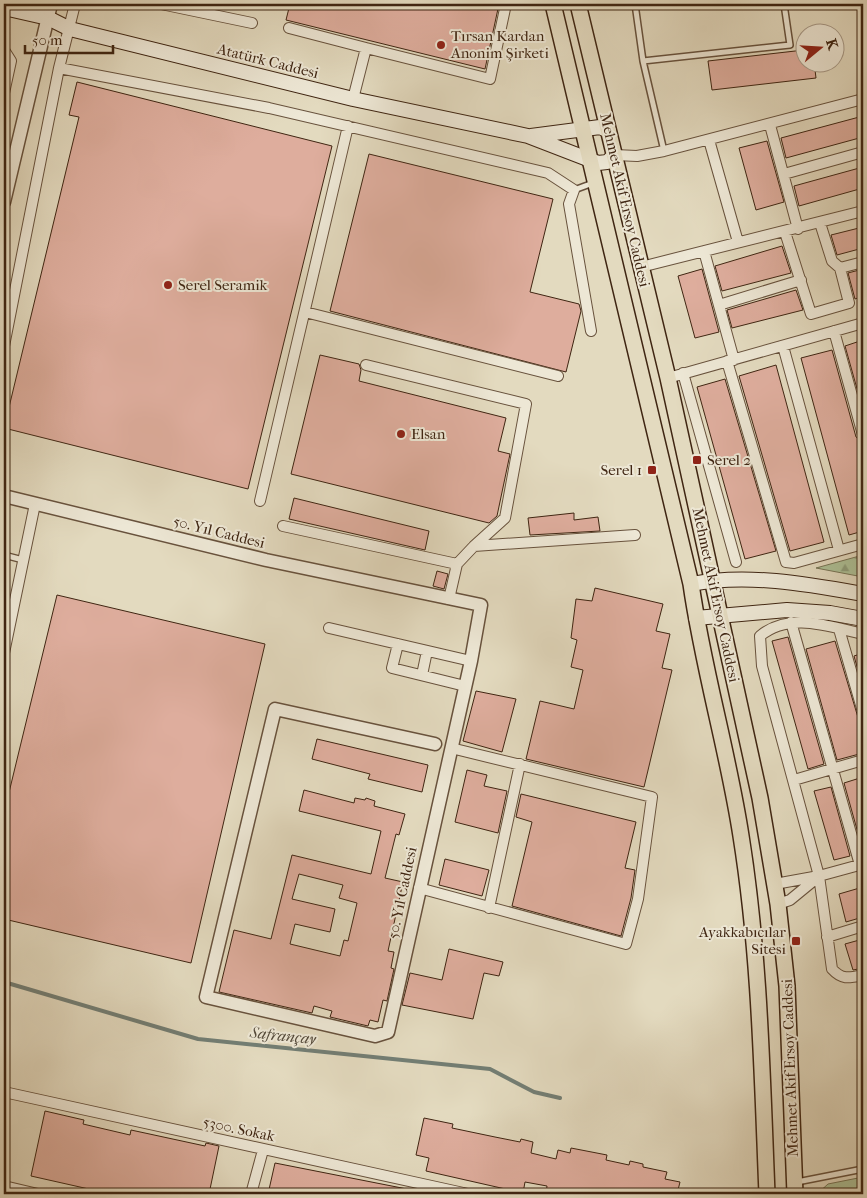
<svg xmlns="http://www.w3.org/2000/svg" width="867" height="1198" viewBox="0 0 867 1198" font-family="'IM FELL French Canon',serif">
	<defs>
		<pattern id="forest-firs" width="22" height="20" patternUnits="userSpaceOnUse" patternTransform="scale(1.25)"><rect width="22" height="20" fill="#adc197"/><path d="M5 1l3.5 6h-7zM16 11l3.5 6h-7z" fill="#8e9d7a"/></pattern>
	</defs>
	<rect width="100%" height="100%" fill="#e3dabf"/>
	<filter id="stains"><feTurbulence type="fractalNoise" baseFrequency=".004" numOctaves="4"/><feColorMatrix values="0 0 0 0 .2 0 0 0 0 .09 0 0 0 0 .02 0 0 0 .5 -.17"/></filter>
	<radialGradient id="worn" r=".72"><stop offset=".6" stop-color="#630" stop-opacity="0"/><stop offset="1" stop-color="#630" stop-opacity=".3"/></radialGradient>
	<path fill="#adc197" stroke="#767354" d="M863 1177V1194H817L828 1184Z"/>
	<path fill="url(#forest-firs)" stroke="#767354" d="M863 555V577L816 568Z"/>
	<g fill="none" stroke-linecap="round" stroke-linejoin="round">
		<path stroke="#737e74" stroke-width="4" d="M4 982 198 1039 490 1069 534 1092 560 1098"/>
	</g>
	<path fill="#dead9d" stroke="#3f2512" fill-rule="evenodd" d="M290 4H499L485 69 286 20Z
		M804 50V62H814L816 78 712 90 708 61Z
		M77 82 332 146 248 489 4 428 79 117 69 115Z
		M863 116V137L786 158 781 138Z
		M767 141 784 202 756 210 739 148Z
		M369 154 553 199 530 292 579 304 581 311 566 372 330 311Z
		M863 167V188L799 206 794 186Z
		M863 227V248L837 255 831 235Z
		M782 246 791 273 722 291 715 266Z
		M702 269 719 332 695 338 678 276Z
		M863 269V296L855 299 848 273Z
		M796 290 803 310 732 328 727 310Z
		M863 340V410L845 346Z
		M832 350 856 437 863 442V531L849 535 801 358Z
		M320 355 359 364 361 370 359 381 506 418 498 451 510 454 497 516 489 523 291 474Z
		M776 365 824 542 790 551 739 376Z
		M725 379 776 551 745 559 697 387Z
		M294 498 429 531 425 550 289 519Z
		M574 513V520L598 517 600 531 530 535 528 518Z
		M437 571 448 574 444 589 433 586Z
		M595 588 663 604 656 631 670 634 662 668 672 670 644 787 526 759 540 701 574 709 583 670 571 667 577 640 571 638 576 599 592 601Z
		M57 595 265 644 191 963 4 919V813Z
		M788 637 824 764 808 769 772 641Z
		M835 641 863 734V753L837 760 806 649Z
		M863 653V688L854 656Z
		M476 691 516 699 502 752 463 741Z
		M317 739 428 765 422 792 368 779 370 774 312 759Z
		M467 770 487 775 484 786 507 791 498 833 455 822Z
		M863 777V851L844 783Z
		M831 787 850 856 834 860 814 791Z
		M304 790 354 803 355 798 365 800 366 798 375 801 374 806 405 814 399 835 396 834 385 878 403 882 388 951 394 952 391 968 394 969 387 1001 383 1000 378 1022 370 1020 368 1026 330 1017 332 1011 314 1006 312 1013 219 992 234 930 271 939 292 855 371 874 381 831 299 811ZM299 874 343 885 339 898 357 903 348 941 344 940 340 956 290 944 295 924 330 932 335 909 292 899Z
		M521 794 636 822 625 868 635 870 631 898 621 936 512 906 532 822 516 817Z
		M445 859 489 870 482 896 439 885Z
		M863 887V917L846 922 839 894Z
		M863 939V968L853 970 845 944Z
		M449 949 503 962 499 976 484 973 473 1019 402 1005 410 973 442 980Z
		M45 1111 84 1120 83 1124 130 1135 131 1130 205 1146 206 1143 219 1146 209 1194H111L31 1176Z
		M424 1118 453 1124 452 1128 495 1137 520 1142 521 1139 533 1142 531 1153 556 1159 558 1150 570 1153 571 1148 607 1155 606 1160 629 1165 630 1161 643 1164V1167L667 1172 665 1179 680 1182 677 1194H546L547 1186 525 1182 523 1193 426 1171 429 1158 416 1155Z
		M275 1163 412 1190 411 1194H268Z"/>
	<g fill="none" stroke-linecap="round" stroke-linejoin="round">
		<g stroke="#68523d" stroke-width="8">
			<path id="service" d="M635 4 643 61 664 151
				M643 61 790 45 784 4
				M574 190 593 183
				M4 555 23 560
				M797 1182 863 1169"/>
		</g>
		<g stroke="#68523d" stroke-width="12">
			<path id="minor" d="M161 4 252 23
				M289 28 366 48 353 99
				M366 48 490 79 506 4
				M4 50 11 61 4 93
				M59 68 75 4
				M770 125 798 229
				M709 140 738 242
				M615 155 637 156 664 151 863 99
				M784 174 863 152
				M785 232 811 314 849 303 840 268 832 261 820 223
				M704 251 734 360
				M641 267 863 211
				M840 268 863 262
				M719 305 801 280
				M305 312 558 376
				M834 331 863 435
				M4 346 59 68 269 108 548 173 574 190 569 204 591 331
				M783 346 839 550
				M727 361 786 562 794 563 863 544
				M366 365 526 404 505 518 474 546
				M683 373 736 562
				M668 378 863 323
				M260 501 348 126
				M283 526 457 564 474 546 635 535
				M449 599 457 564
				M791 622 860 865
				M329 628 471 661
				M839 629 863 712
				M863 634C830 627 790 611 760 636L762 666 819 876 832 969C842 980 849 978 863 975
				M398 644 392 668 465 686
				M4 653 35 504
				M422 675 427 651
				M794 780 863 760
				M775 884 819 876 863 864
				M419 888 626 944 638 899 652 797 451 748
				M778 904 790 900 818 877
				M489 908 520 764
				M827 937 863 926
				M4 1092 468 1194
				M4 1186 38 1194
				M251 1194 263 1150"/>
		</g>
		<g stroke="#68523d" stroke-width="15">
			<path id="tertiary" d="M4 202 51 4
				M4 496 266 560 481 605 471 661 388 1032 375 1036 206 997 275 709 435 744"/>
		</g>
		<g stroke="#3f2512" stroke-width="16">
			<path id="secondary" d="M4 8 48 18 70 29 353 99 528 136 598 163 607 162 615 155
				M531 136 600 127 609 131
				M691 584C747 573 807 584 863 594
				M696 618 787 610 830 613 863 619"/>
		</g>
		<g stroke="#3f2512" stroke-width="18">
			<path id="primary" d="M553 4 691 584C703 669 728 751 741 836 760 955 762 1074 767 1194
				M578 4 668 378 760 798 778 904 787 986 795 1194"/>
		</g>
		<use href="#service" stroke="#ede7d5" stroke-width="5"/>
		<use href="#minor" stroke="#ede7d5" stroke-width="10"/>
		<use href="#tertiary" stroke="#ede7d5" stroke-width="12"/>
		<use href="#secondary" stroke="#ede7d5" stroke-width="14"/>
		<use href="#primary" stroke="#e3dabf" stroke-width="15"/>
	</g>
	<g fill="#8f2418" stroke="#ede7d5" stroke-width="2">
		<circle cx="441" cy="45" r="5"/>
		<circle cx="168" cy="285" r="5"/>
		<circle cx="401" cy="434" r="5"/>
		<rect x="692" y="455" width="10" height="10" rx="2.5"/>
		<rect x="647" y="465" width="10" height="10" rx="2.5"/>
		<rect x="791" y="936" width="10" height="10" rx="2.5"/>
	</g>
	<g text-anchor="middle" stroke-width="4" stroke-linejoin="round" paint-order="stroke">
		<g font-size="15" fill="#3f2512" stroke="#ede7d5" text-anchor="start">
			<text x="451" y="41">Tırsan Kardan<tspan x="451" dy="17">Anonim Şirketi</tspan></text>
			<text x="178" y="290">Serel Seramik</text>
			<text x="411" y="439">Elsan</text>
			<text x="707" y="465">Serel 2</text>
			<text x="642" y="475" text-anchor="end">Serel 1</text>
			<text x="786" y="937" text-anchor="end">Ayakkabıcılar<tspan x="786" dy="17">Sitesi</tspan></text>
		</g>
		<g font-size="15" fill="#3f2512" stroke="#ede7d5">
			<text transform="translate(268 61) rotate(14)" y="5">Atatürk Caddesi</text>
			<text transform="translate(625 200) rotate(77)" y="5">Mehmet Akif Ersoy Caddesi</text>
			<text transform="translate(219 532) rotate(14)" y="5">50. Yıl Caddesi</text>
			<text transform="translate(716 595) rotate(78)" y="5">Mehmet Akif Ersoy Caddesi</text>
			<text transform="translate(402 893) rotate(-78)" y="5">50. Yıl Caddesi</text>
			<text transform="translate(790 1068) rotate(-92)" y="5">Mehmet Akif Ersoy Caddesi</text>
			<text transform="translate(239 1129) rotate(12)" y="5">5300. Sokak</text>
		</g>
		<g font-size="16" font-style="italic" fill="#544a3b" stroke="#ede7d5">
			<text transform="translate(283 1035) rotate(6)" y="6">Safrançay</text>
		</g>
	</g>
	<rect width="867" height="1198" fill="none" stroke="#e3dabf" stroke-width="20"/>
	<rect x="5" y="5" width="857" height="1188" fill="none" stroke="#3f2512" stroke-width="2.5"/>
	<rect x="10" y="10" width="847" height="1178" fill="none" stroke="#3f2512"/>
	<g transform="translate(820 48) rotate(72)"><circle r="24" fill="#ede7d5" stroke="#a79987"/>
	<path d="M0-4L9 19L0 12L-9 19Z" fill="#8f2418"/>
	<text y="-8" font-size="14" font-weight="bold" text-anchor="middle" fill="#3f2512">K</text>
	</g>
	<path d="M25 45v8h88v-8" fill="none" stroke="#3f2512" stroke-width="2.5"/>
	<text x="32" y="45" font-size="15" fill="#3f2512" stroke="#ede7d5" stroke-width="4" paint-order="stroke">50 m</text>
	<rect width="100%" height="100%" filter="url(#stains)"/>
	<rect width="100%" height="100%" fill="url(#worn)"/>
</svg>
